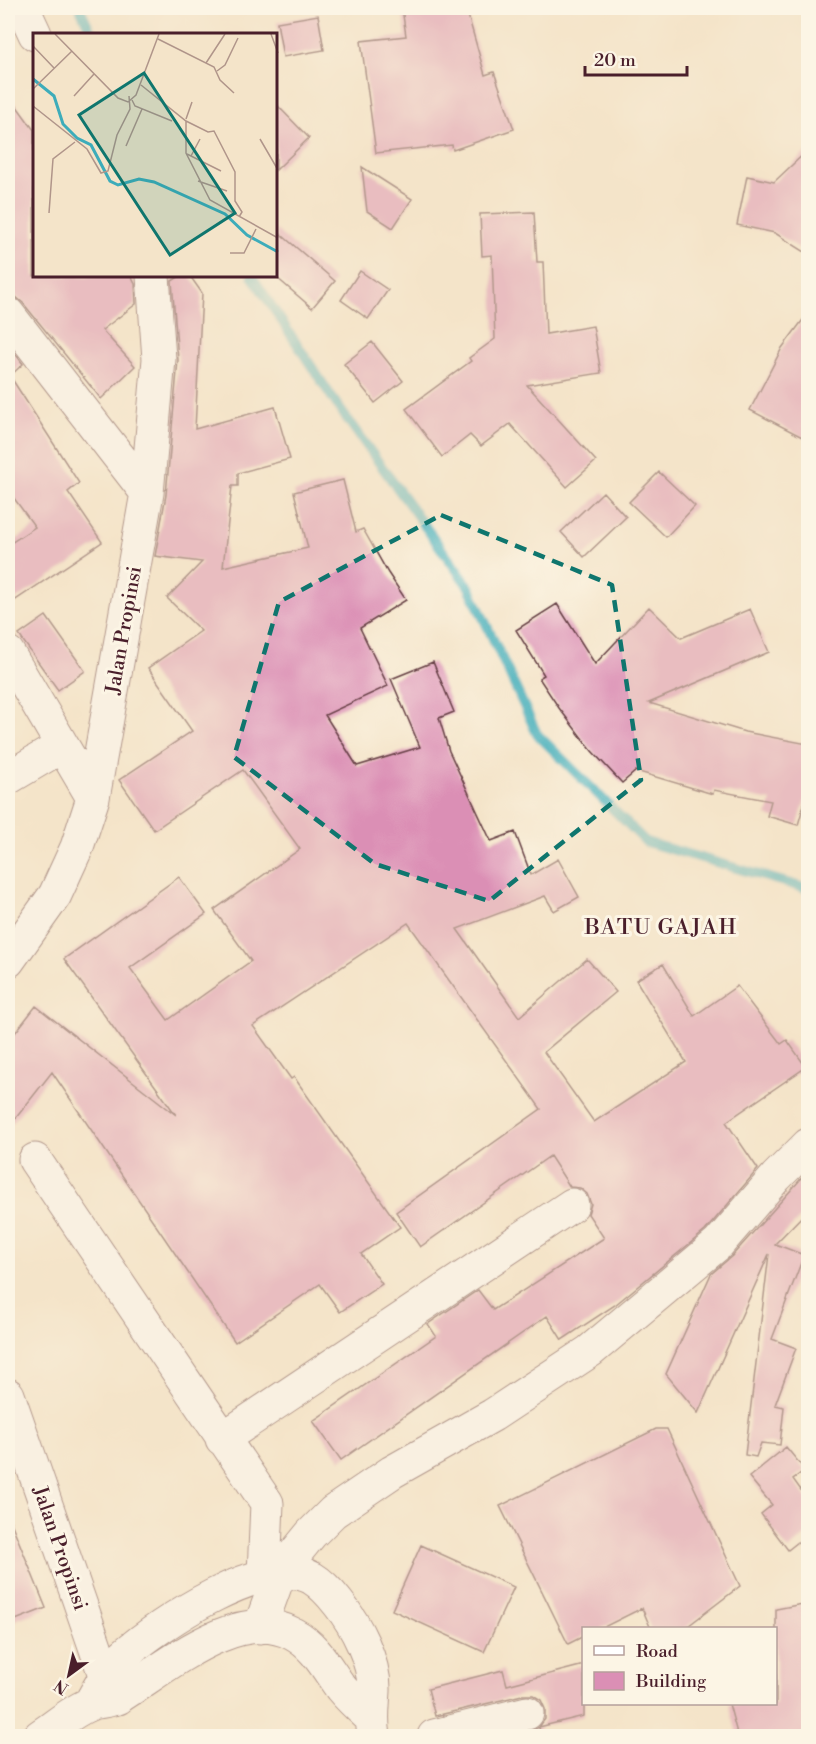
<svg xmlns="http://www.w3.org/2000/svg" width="816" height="1744" viewBox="0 0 816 1744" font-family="'Libre Bodoni',serif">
	<rect width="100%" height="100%" fill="#fcf5e5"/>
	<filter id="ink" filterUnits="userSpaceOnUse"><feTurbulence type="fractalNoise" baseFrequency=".0167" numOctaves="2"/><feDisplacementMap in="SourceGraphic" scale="12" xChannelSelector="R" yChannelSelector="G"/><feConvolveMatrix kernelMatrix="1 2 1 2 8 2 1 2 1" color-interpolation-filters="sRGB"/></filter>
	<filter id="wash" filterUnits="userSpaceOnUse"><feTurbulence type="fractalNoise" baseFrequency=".008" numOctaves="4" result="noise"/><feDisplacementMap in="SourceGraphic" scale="24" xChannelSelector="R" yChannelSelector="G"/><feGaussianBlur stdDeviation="1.35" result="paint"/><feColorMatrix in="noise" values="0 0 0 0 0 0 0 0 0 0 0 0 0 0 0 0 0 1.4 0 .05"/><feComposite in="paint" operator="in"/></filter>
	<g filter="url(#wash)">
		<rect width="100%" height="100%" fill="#f4e4c9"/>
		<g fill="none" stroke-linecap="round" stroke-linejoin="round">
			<path stroke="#3dacba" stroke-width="10" d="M80 8 92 34
				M252 276 337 405 469 587 537 734 646 842 808 889"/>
		</g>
		<g id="blocks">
			<path fill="#db8fb5" d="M402 8H466L485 75 494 72 514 129 453 150 452 145 376 153 361 41 406 36Z
				M318 15 324 50 283 57 277 22Z
				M8 94 34 130V276H131L135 284 136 304 102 330 135 366 101 399 23 303 16 297 8 296Z
				M276 104 309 138 276 170Z
				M808 150V254L775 233 737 225 747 176 774 182Z
				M362 167 412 199 393 228 367 211Z
				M534 212 537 262H543L546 334 593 326 601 373 527 385 596 461 567 487 510 424 481 446 470 435 442 457 406 409 471 361 469 358 495 339 492 255 482 256 480 214Z
				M276 230 335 281 312 308 276 277Z
				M360 271 388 290 368 319 341 300Z
				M180 276H190L202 293 195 429 275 407 290 459 238 473V486H232L223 567 308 548 294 492 343 480 356 532 363 529 388 573 406 600 360 628 388 686 325 715 357 766 420 747 391 679 433 662 454 712 439 718 449 751 491 841 515 832 531 875 558 859 579 897 554 911 545 896 457 929 519 1017 587 959 616 992 544 1052 594 1122 686 1062 636 980 663 964 694 1016 737 986 781 1044 787 1040 806 1067 726 1122 758 1169 705 1231 615 1305 562 1340 547 1316 341 1460 313 1421 436 1336 428 1324 478 1290 493 1310 604 1238 588 1214 591 1204 587 1194 580 1188 570 1187 550 1156 420 1247 396 1212 541 1109 408 923 253 1026 291 1079 294 1077 400 1227 361 1254 382 1284 340 1312 320 1284 235 1342 52 1072 8 1128V1042L36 1006 176 1115 64 959 179 877 206 914 130 968 168 1020 251 961 214 910 300 849 243 770 154 830 119 780 192 731 148 668 201 631 167 598 202 562 155 556 166 495 178 360 172 281Z
				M808 313V440L750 410 782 348Z
				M372 342 403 381 375 403 344 364Z
				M8 344 23 364 10 376 79 483 68 492 102 542 8 605V545L35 527 8 490Z
				M659 472 695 506 666 537 629 502Z
				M603 492 626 517 584 557 561 532Z
				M557 604 595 664 649 607 681 638 750 609 769 652 649 703 745 732 808 744V790L798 825 767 816 771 801 714 790 713 794 636 771 622 783 592 751 559 708 539 678 544 675 516 630Z
				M46 616 85 671 58 690 19 635Z
				M808 1171V1210L775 1244 804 1255 772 1339 796 1348 775 1405 784 1407 780 1445 761 1443 756 1457 745 1455 769 1254 698 1413 666 1374 711 1274 732 1256Z
				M656 1429H667L740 1586 684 1629H651L642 1608 600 1629H584V1636L568 1644 500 1506Z
				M786 1447 805 1470 793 1479 808 1500V1534L788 1550 761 1514 772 1505 749 1477Z
				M8 1515 46 1608 8 1623Z
				M421 1545 514 1587 484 1652 392 1610Z
				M808 1603V1737H738L729 1704H776V1609Z
				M584 1665V1716L539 1727 545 1719V1709L541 1700 533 1695H522L435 1716 428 1689 503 1670 507 1685Z
				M539 1727 541 1737H510L531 1731Z"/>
		</g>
	</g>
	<g filter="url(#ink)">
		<use href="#blocks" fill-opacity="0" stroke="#643d43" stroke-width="1.5"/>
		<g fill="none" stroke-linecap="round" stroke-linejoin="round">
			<g stroke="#643d43" stroke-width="35">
				<path id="minor" d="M23 8 35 34
					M8 314 147 493
					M8 653 93 798
					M8 778 62 746
					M8 961 55 895 77 847 93 798 147 493 159 359 153 276
					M35 1160 267 1503 264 1575
					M8 1395 105 1675 118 1698
					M222 1439 572 1205
					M260 1627 280 1572 311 1534 333 1512 392 1472 493 1415 590 1351 718 1244 776 1177 808 1145
					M434 1736 527 1713"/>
			</g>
			<g stroke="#643d43" stroke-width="35">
				<path id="highway" d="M90 1704C100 1686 109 1668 124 1655 158 1625 266 1552 312 1578 322 1584 331 1594 338 1603 356 1625 375 1662 374 1691 373 1708 371 1720 374 1736
					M40 1736C56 1726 72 1711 90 1704 99 1700 111 1702 120 1696 164 1669 238 1604 293 1634 316 1646 327 1669 341 1688 350 1699 360 1708 370 1717"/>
			</g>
			<use href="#minor" stroke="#fff" stroke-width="33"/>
			<use href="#highway" stroke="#fff" stroke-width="33"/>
		</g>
	</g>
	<path d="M0 0H816V1744H0ZM441 515 612 585 641 780 489 901 375 864 234 757 279 602Z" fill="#f4e4c9" fill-opacity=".55" fill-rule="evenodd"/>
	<path fill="none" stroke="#0f766e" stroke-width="4.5" stroke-dasharray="12 8" stroke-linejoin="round" d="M441 515 612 585 641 780 489 901 375 864 234 757 279 602Z"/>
	<g text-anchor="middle" stroke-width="6" stroke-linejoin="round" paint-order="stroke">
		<g font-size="20" fill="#4a1f2b" stroke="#fcf5e5">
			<text transform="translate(123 630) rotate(-80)" y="7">Jalan Propinsi</text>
			<text transform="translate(61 1548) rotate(71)" y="7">Jalan Propinsi</text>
		</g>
		<g font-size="22" letter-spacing="1.5" fill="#4a1f2b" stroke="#fcf5e5">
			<text x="661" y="934">BATU GAJAH</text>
		</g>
	</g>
	<g transform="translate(33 33)">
		<rect width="244" height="244" fill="#f4e4c9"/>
		<path fill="none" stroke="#3dacba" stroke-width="3" d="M0 46 21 63 30 91 44 105 58 112 77 148 85 152 106 146 121 149 192 181 214 202 245 219"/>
		<path fill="none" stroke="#b0958a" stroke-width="1.5" d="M22 1 85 65 95 69 103 62 126 1M238 1 245 20M125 6 181 34 187 47 201 60M0 13 21 35M173 30 192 1M184 38 192 32 205 5M108 52 153 88 175 99 181 98 202 139V168L209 179 206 184M0 56 39 18M41 63 61 41M99 67 102 73 139 88M0 73 54 116 68 140 75 138 84 102 97 76 96 63M153 86 159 69M153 88V120L177 167 245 205M227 106 245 137M93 113 109 76M154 121 188 138M158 123 167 106M165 148 194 158M16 180 20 126 42 109M197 220H211L223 196"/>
		<path fill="#0f766e" fill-opacity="0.15" stroke="#0f766e" stroke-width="3" d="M111 40 202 180 137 222 46 82Z"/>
		<rect width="244" height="244" fill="none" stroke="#4a1f2b" stroke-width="3"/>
	</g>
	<rect width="816" height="1744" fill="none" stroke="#fcf5e5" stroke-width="30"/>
	<rect x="582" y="1627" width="195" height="78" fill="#fcf5e5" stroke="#b59f9b" stroke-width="1.5"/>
	<rect x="594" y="1646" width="30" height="9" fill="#ffffff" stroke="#b59f9b" stroke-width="1.5"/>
	<text x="636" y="1657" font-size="18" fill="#4a1f2b">Road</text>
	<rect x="594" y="1672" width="30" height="18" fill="#db8fb5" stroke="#b59f9b" stroke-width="1.5"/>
	<text x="636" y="1687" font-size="18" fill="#4a1f2b">Building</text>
	<g transform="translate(69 1675) rotate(213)" stroke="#fcf5e5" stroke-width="4.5" paint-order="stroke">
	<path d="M0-4.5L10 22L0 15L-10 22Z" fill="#4a1f2b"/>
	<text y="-9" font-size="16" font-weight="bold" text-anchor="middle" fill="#4a1f2b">N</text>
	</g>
	<path d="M585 66v9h102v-9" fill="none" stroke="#4a1f2b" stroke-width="3"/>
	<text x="594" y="66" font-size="18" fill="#4a1f2b" stroke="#fcf5e5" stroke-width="4.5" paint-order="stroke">20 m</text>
</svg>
